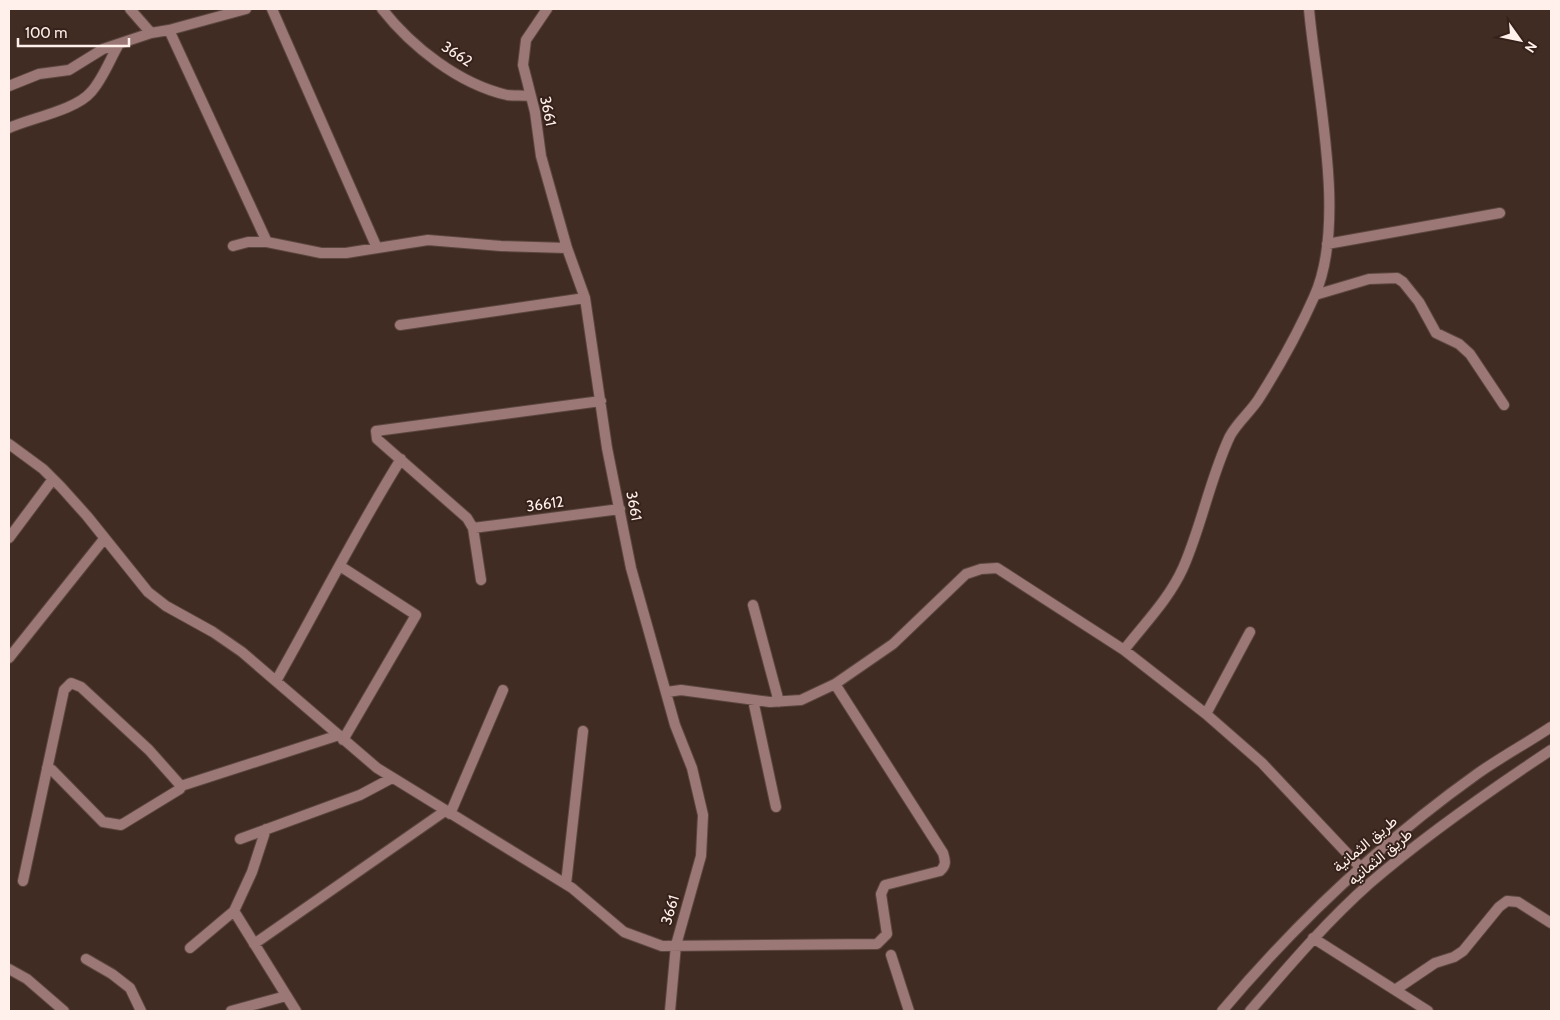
<svg xmlns="http://www.w3.org/2000/svg" width="1560" height="1020" viewBox="0 0 1560 1020" font-family="Cabin,Vazirmatn,sans-serif">
	<rect width="100%" height="100%" fill="#412c23"/>
	<g fill="none" stroke-linecap="round" stroke-linejoin="round">
		<g stroke="#5c473f" stroke-width="12">
			<path id="minor" d="M130 9 151 33
				M272 9 377 248
				M382 9C412 47 459 84 507 95 514 96 522 95 530 96
				M547 9 526 40 523 65 535 112 541 156 567 248 585 298 607 448 631 568 675 725 692 768 703 815 701 856 676 945 670 1011
				M169 30 267 242
				M9 86 39 74 69 70 103 49 151 33 169 30 246 9
				M9 128C31 118 76 110 91 92 103 79 110 59 119 44
				M1327 244 1500 213
				M233 246 248 242H267L321 253H346L428 240 501 246 567 248
				M1315 295 1369 279 1397 278 1403 282 1419 302 1436 333 1459 344 1470 354 1504 405
				M400 325 585 298
				M9 444 43 469 61 487 87 516 148 592 166 606 213 632 242 652 377 768 572 888 624 932 662 946 877 944 887 934 881 894 885 885 940 871C947 865 945 860 943 853L835 684
				M473 528 620 509
				M9 538 53 479
				M340 566 416 615 343 740
				M481 580 473 528 467 518 377 439 376 431 601 401
				M753 605 779 702
				M1124 650C1145 623 1169 599 1183 568 1202 525 1210 478 1230 436 1237 423 1250 412 1258 400 1279 367 1298 333 1314 297 1348 223 1316 90 1309 9
				M9 658 104 539
				M276 681C318 607 356 531 401 459
				M667 692 681 690 770 702 801 700 835 684 893 644 966 574 981 569 997 568 1124 650 1206 714 1262 763 1360 867
				M753 700 776 807
				M1206 714 1250 632
				M47 768 52 770 103 822 121 825 180 789 181 786 339 735
				M450 814 503 690
				M240 839 360 795 392 778
				M23 881 64 690 71 683 81 687 149 750 181 786
				M566 884 583 731
				M234 911 296 1011
				M1313 938 1428 1011
				M254 944 445 811
				M190 948 234 911 252 872 266 829
				M891 955 909 1011
				M86 959 112 974 130 988 141 1011
				M9 969 27 979 64 1011
				M1395 990 1435 963 1454 957 1463 951 1499 907 1507 901 1518 902 1551 923
				M231 1011 286 996
				M1222 1011C1297 922 1382 842 1477 774 1501 757 1527 743 1551 727
				M1250 1011C1288 967 1326 922 1370 883 1427 834 1489 791 1551 750"/>
		</g>
		<use href="#minor" stroke="#9b7876" stroke-width="10"/>
	</g>
	<g text-anchor="middle" stroke-width="4" stroke-linejoin="round" paint-order="stroke">
		<g font-size="15" fill="#fff0eb" stroke="#36221a">
			<text transform="translate(457 54) rotate(33)" y="5">3662</text>
			<text transform="translate(548 111) rotate(78)" y="5">3661</text>
			<text transform="translate(545 504) rotate(-8)" y="5">36612</text>
			<text transform="translate(634 506) rotate(79)" y="5">3661</text>
			<text transform="translate(1365 844) rotate(-40)" y="5">طريق الثمانية</text>
			<text transform="translate(1380 857) rotate(-40)" y="5">طريق الثمانيه</text>
			<text transform="translate(670 910) rotate(-73)" y="5">3661</text>
		</g>
	</g>
	<rect width="1560" height="1020" fill="none" stroke="#fff0eb" stroke-width="20"/>
	<g transform="translate(1520 40) rotate(123)" stroke="#36221a" stroke-width="4" paint-order="stroke">
	<path d="M0-4L9 19L0 12L-9 19Z" fill="#fff0eb"/>
	<text y="-8" font-size="14" font-weight="bold" text-anchor="middle" fill="#fff0eb">N</text>
	</g>
	<path d="M18 38v8h111v-8" fill="none" stroke="#fff0eb" stroke-width="2.5"/>
	<text x="25" y="38" font-size="15" fill="#fff0eb" stroke="#36221a" stroke-width="4" paint-order="stroke">100 m</text>
</svg>
